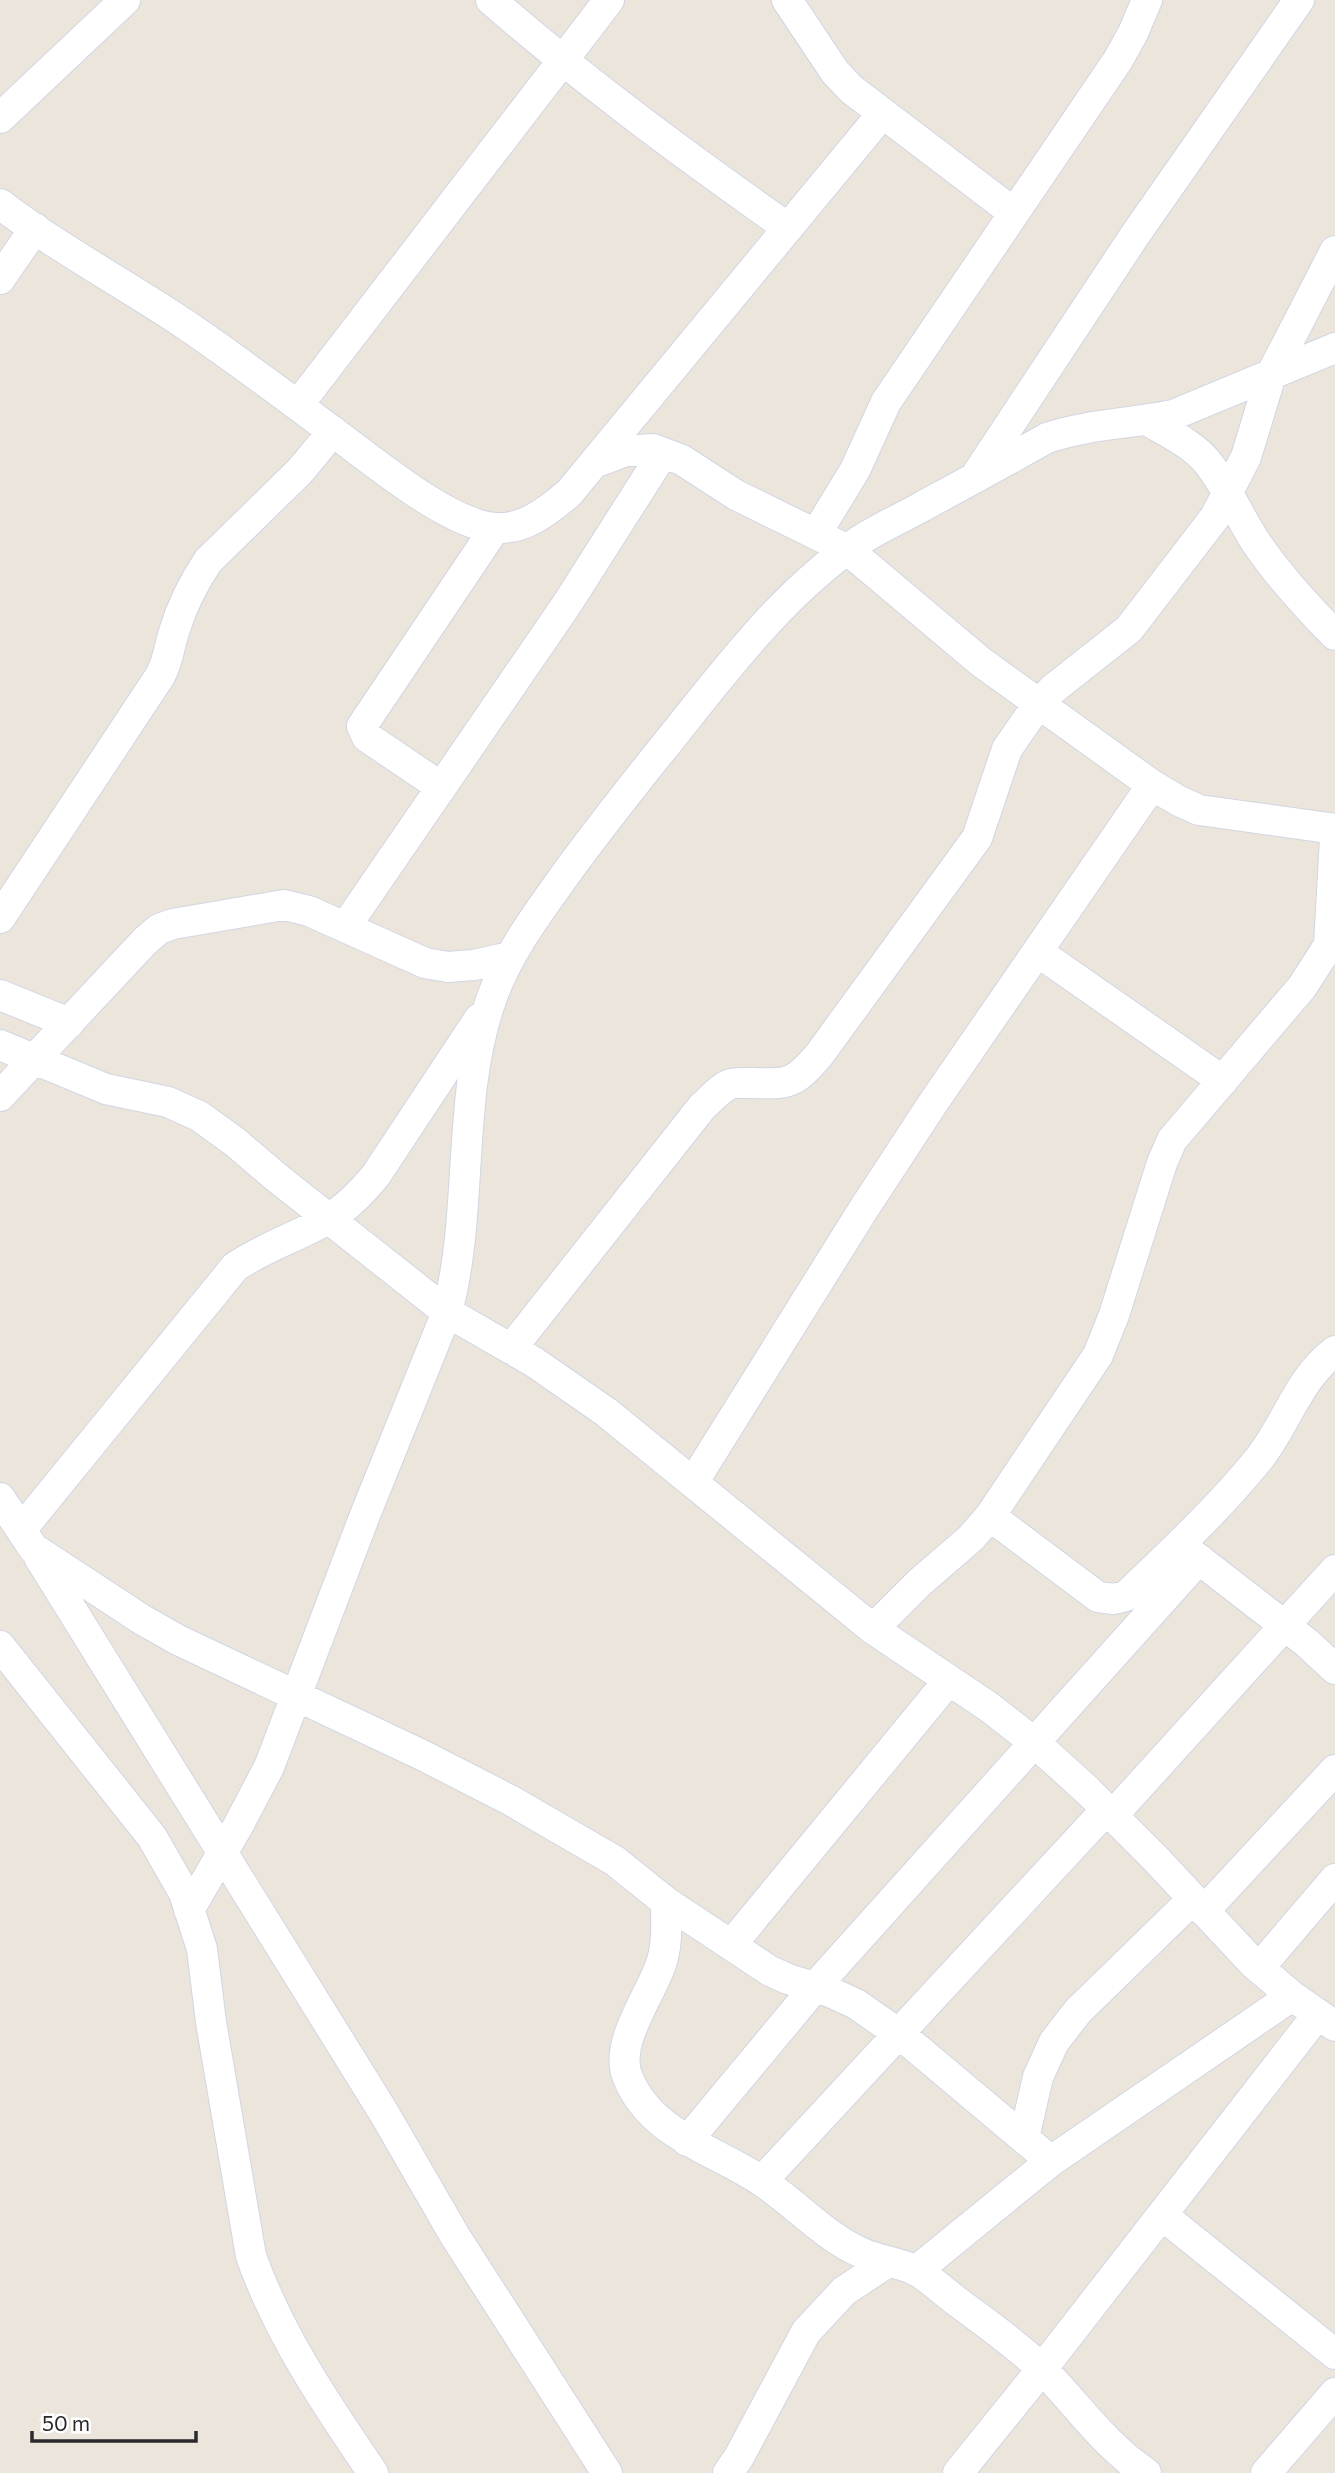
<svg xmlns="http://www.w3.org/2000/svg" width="1335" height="2473" viewBox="0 0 1335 2473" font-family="Commissioner,sans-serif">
	<rect width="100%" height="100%" fill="#ece5dc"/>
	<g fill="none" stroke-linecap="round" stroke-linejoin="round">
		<g stroke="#d1d6e3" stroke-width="32">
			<path id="minor" d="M491 0C585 82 686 156 788 228
				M787 0 835 72 851 89 1014 213
				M0 118 125 0
				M0 204C59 249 125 284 186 325 236 359 284 395 332 431 371 459 447 524 495 528 524 530 548 511 569 493L882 114
				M0 279 35 228
				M298 405 609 0
				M1147 420C1168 433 1193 444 1208 463 1227 487 1239 516 1255 541 1278 575 1306 606 1335 635
				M594 463 626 451 653 449 682 460 736 495 848 550 981 662 1152 785 1179 801 1199 810 1335 829
				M977 474 1135 235 1299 0
				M816 534 855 470 886 402 1118 60 1133 33 1147 0
				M441 787 367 737 362 726 495 528
				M0 918 160 676C168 662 169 647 174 632 181 608 194 582 208 561L300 471 333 431
				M346 926 567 604 663 453
				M1038 952 1223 1081
				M0 995 69 1023
				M0 1045 106 1089 168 1102 199 1116 235 1142 276 1177 447 1312 534 1362 606 1412 873 1629 989 1707 1035 1743 1087 1790 1154 1857 1254 1964 1292 1996 1335 2026
				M0 1096 145 941 159 929 173 924 284 905 309 911 425 963 448 967 474 965 510 957
				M511 1349 702 1107C710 1100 718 1090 728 1085 735 1082 743 1083 750 1083 789 1084 793 1085 819 1055L977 838 1007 749 1034 710 1053 689 1129 629 1215 517 1246 457 1271 375 1335 251
				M694 1481 863 1210 933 1103 1152 785
				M0 1498 33 1548 141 1619 178 1640 422 1755 510 1800 615 1861 666 1902 770 1971 788 1979 830 1992 856 2004 902 2036 1051 2161
				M990 1516 1098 1597 1114 1599 1126 1596C1172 1552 1218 1509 1258 1460 1287 1424 1297 1380 1335 1351
				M21 1530 235 1267C264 1247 297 1237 328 1219 347 1208 362 1192 376 1175L479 1019
				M1183 1547 1307 1643 1335 1669
				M39 1557 384 2113 455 2236 607 2473
				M873 1629 920 1582 971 1538 990 1516 1098 1355 1114 1315 1162 1163 1172 1140 1302 987 1329 945 1335 838
				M0 1646 152 1837 184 1893 202 1949 211 2022 251 2256C279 2335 326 2404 373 2473
				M1112 1816 1335 1570
				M666 1902C666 1922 668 1944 661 1964 650 1997 613 2044 628 2078 652 2136 716 2150 763 2182 796 2204 825 2237 862 2253 879 2261 900 2262 917 2271 932 2280 945 2293 959 2303 987 2324 1016 2344 1042 2369 1077 2404 1104 2445 1146 2473
				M189 1910 238 1826 269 1767 365 1515 447 1312C474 1211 456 1100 491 1000 507 954 537 914 565 875 594 835 624 797 655 758 717 682 776 598 859 541 879 528 902 518 923 506 964 484 1006 461 1047 438 1088 424 1130 424 1173 415L1335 348
				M1204 1911 1335 1770
				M732 1944 949 1680
				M1259 1968 1335 1879
				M1024 2138 1038 2077 1054 2042 1078 2011 1193 1899
				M687 2141 815 1987 1199 1559
				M762 2181 1106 1810
				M1162 2215 1335 2354
				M916 2271 1051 2161 1292 1996
				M728 2473 739 2457 806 2332 844 2291 888 2262
				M958 2473 1042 2369 1318 2014
				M1266 2473 1335 2393"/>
		</g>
		<use href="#minor" stroke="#fff" stroke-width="30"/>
	</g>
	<path d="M32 2431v10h164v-10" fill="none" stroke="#2a2a2a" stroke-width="3.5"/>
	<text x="42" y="2431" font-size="21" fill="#2a2a2a" stroke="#ffffff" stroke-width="5" paint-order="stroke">50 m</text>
</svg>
